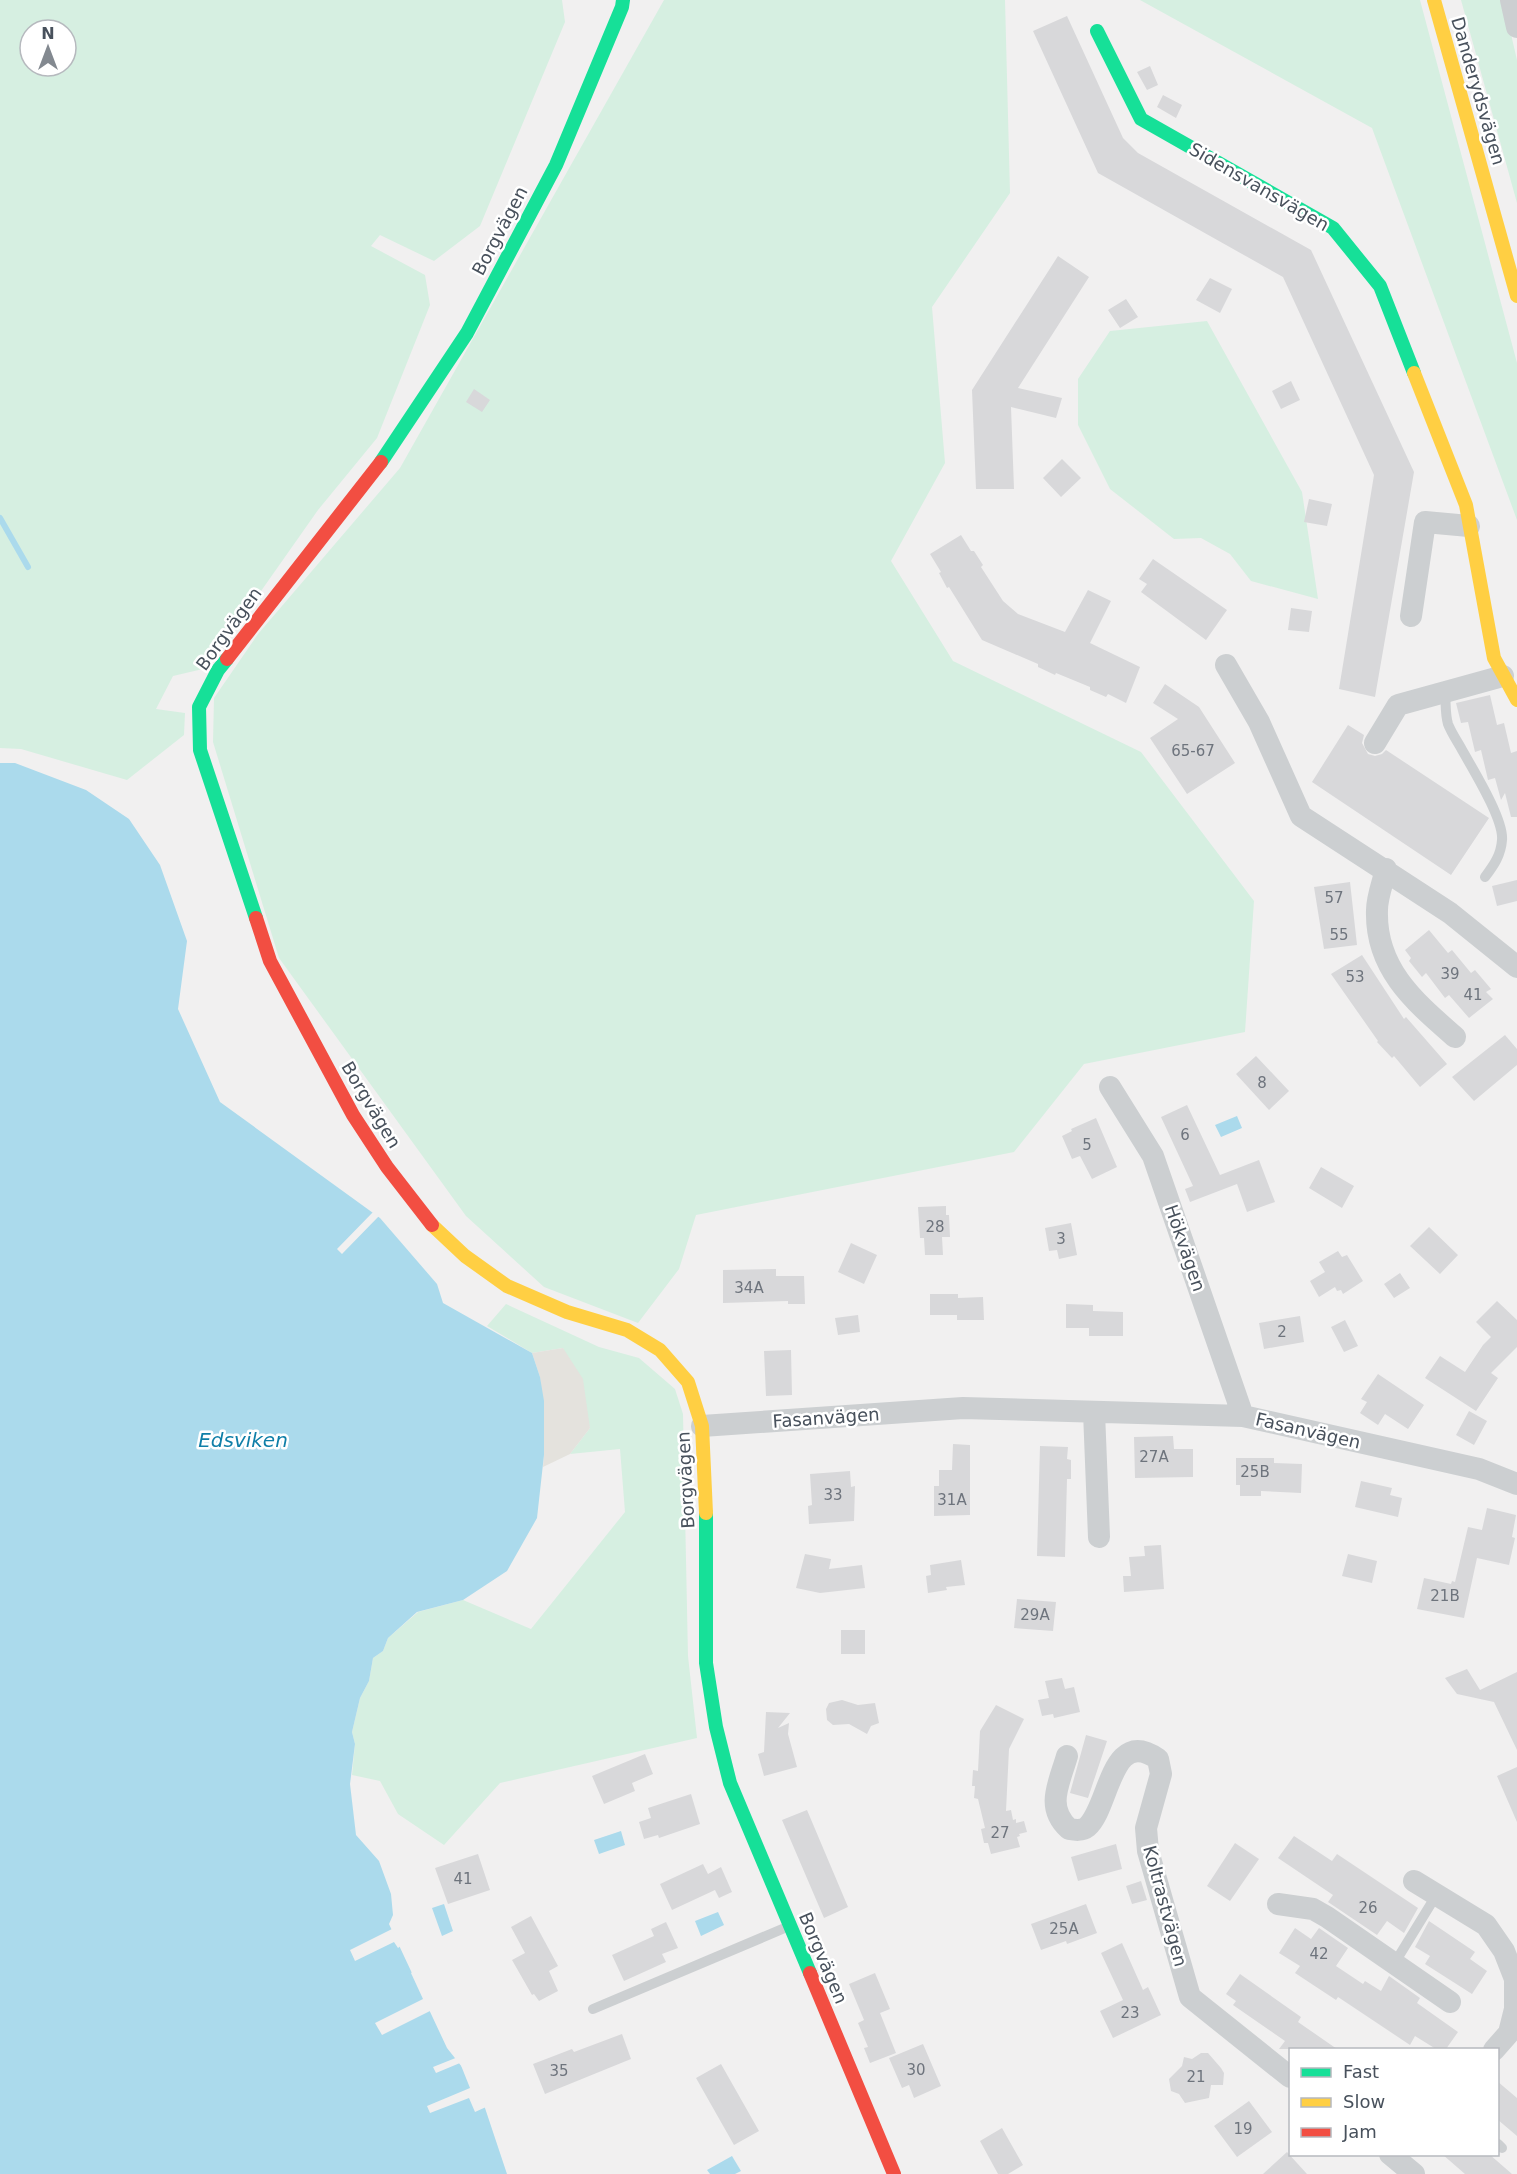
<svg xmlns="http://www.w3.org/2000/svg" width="1517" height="2174" viewBox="0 0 1517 2174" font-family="'DejaVu Sans',sans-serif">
	<rect width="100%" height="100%" fill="#f1f0f0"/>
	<path fill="#d6efe1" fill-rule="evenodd" d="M0 0H562L565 22 480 226 434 261 380 235 371 246 425 275 430 305 377 438 318 510 207 668 173 676 156 709 185 713 184 735 127 780 21 749 0 748ZM30 30H66V66H30Z
		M664 0H1005L1010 193 932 307 945 463 891 561 953 661 1141 752 1254 901 1245 1032 1084 1064 1014 1152 696 1215 679 1269 638 1323 544 1287 466 1216 279 958 213 742 214 698 258 634 400 468Z
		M1140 0H1420L1517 363V520L1372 128Z
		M1461 0H1503L1517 60V203Z
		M1207 321 1302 492 1318 599 1251 581 1230 554 1201 538 1174 539 1110 489 1078 425V379L1110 331Z
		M506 1304 599 1347 639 1358 675 1389 683 1414 688 1656 697 1738 500 1783 444 1845 398 1814 380 1781 352 1775 355 1744 352 1732 360 1698 369 1681 373 1658 383 1651 388 1638 418 1612 463 1600 531 1629 625 1512 620 1449 570 1454 590 1428 563 1348 532 1353 487 1326Z"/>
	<path fill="#e4e2dd" d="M563 1348 583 1379 590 1428 570 1454 543 1467 544 1455 540 1377 532 1353Z"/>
	<path fill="#abdaec" d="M0 763H15L86 790 129 819 160 865 187 941 178 1009 220 1102 380 1218 437 1284 443 1303 532 1353 540 1377 544 1401V1455L537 1518 507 1571 463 1600 417 1612 388 1638 383 1651 373 1658 369 1681 360 1698 352 1732 355 1744 350 1784 356 1835 379 1861 391 1894 393 1915 389 1924 447 2048 466 2072 484 2105 507 2174H0Z
		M1237 1116 1242 1128 1221 1137 1215 1125Z
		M621 1831 625 1845 599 1854 594 1840Z
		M444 1904 453 1931 442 1936 432 1908Z
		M718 1912 724 1925 701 1936 695 1921Z
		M732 2156 741 2171 735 2174H710L707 2170Z"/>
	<path fill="#f1f0f0" d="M374 1211 379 1216 342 1254 337 1249Z
		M394 1928 402 1945 398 1948 394 1942 355 1961 350 1950Z
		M414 1971 432 2010 382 2035 375 2023 423 1999 411 1973Z
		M458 2057 469 2071 486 2107 475 2112 469 2098 430 2113 427 2106 470 2088 460 2063 436 2073 433 2067Z"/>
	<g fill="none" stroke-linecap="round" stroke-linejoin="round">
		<path stroke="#abdaec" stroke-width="6" d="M0 518 28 567"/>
	</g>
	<path fill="#d8d8da" d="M1067 16 1123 138 1138 153 1311 250 1414 472 1375 697 1339 689 1374 475 1283 277 1098 173 1033 31Z
		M1150 66 1158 85 1147 90 1137 72Z
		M1163 95 1182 105 1176 118 1157 107Z
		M1058 256 1089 277 1018 388 1062 398 1056 418 1011 407 1014 489H976L972 390Z
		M1210 278 1232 289 1220 313 1196 300Z
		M1126 299 1138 317 1120 328 1108 310Z
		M1291 381 1300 400 1281 409 1272 391Z
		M474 389 490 400 482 412 466 402Z
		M1062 459 1081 478 1061 497 1043 478Z
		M1309 499 1332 504 1327 526 1304 522Z
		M961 535 971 551H974L983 565 981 567 1003 601 1018 614 1065 632 1088 590 1111 601 1090 643 1140 667 1126 703 1108 694 1106 697 1090 690V687L1056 673 1055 675 1038 667V664L982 640 949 587 947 588 939 573 941 572 930 554Z
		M1153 559 1227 610 1206 640 1141 592 1147 584 1139 579Z
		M1291 608 1312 611 1309 632 1288 630Z
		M1165 684 1199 707 1235 763 1187 794 1150 738 1178 719 1153 703Z
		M1490 695 1497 725 1504 723 1511 753 1517 751V817H1511L1505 793 1501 800 1495 778 1488 780 1481 750 1475 752 1468 722 1461 723 1456 703Z
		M1348 725 1364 735 1362 743 1368 754 1375 756 1382 754 1386 750 1489 818 1451 875 1312 782Z
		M1517 880V901L1497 906 1492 886Z
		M1350 882 1357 945 1324 949 1314 887Z
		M1429 930 1448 953 1452 950 1471 973 1475 970 1491 989 1486 992 1493 999 1469 1018 1449 995 1445 998 1426 973 1422 977 1409 961 1411 958 1405 950Z
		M1362 955 1404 1019 1406 1017 1447 1064 1420 1087 1394 1056 1392 1058 1377 1042 1378 1041 1331 974Z
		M1505 1035 1517 1049V1065L1474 1101 1452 1077Z
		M1256 1056 1289 1091 1269 1110 1236 1074Z
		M1187 1105 1220 1175 1259 1160 1275 1202 1247 1212 1237 1184 1190 1202 1185 1189 1193 1186 1161 1117Z
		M1096 1118 1117 1167 1092 1179 1080 1156 1072 1159 1062 1136 1072 1131 1071 1129Z
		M1321 1167 1354 1186 1342 1208 1309 1188Z
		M946 1206V1215H949L950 1237H942L943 1255H925L924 1238H920L918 1207Z
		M1071 1223 1077 1255 1059 1259 1057 1250 1049 1251 1045 1228Z
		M1429 1227 1458 1255 1440 1274 1410 1246Z
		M851 1243 877 1255 864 1284 838 1272Z
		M1338 1251 1342 1257 1347 1255 1363 1281 1343 1294 1341 1290 1337 1291 1335 1287 1319 1297 1310 1281 1325 1272 1319 1262Z
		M776 1269V1276H804L805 1304H788V1301L723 1303V1270Z
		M1400 1273 1410 1288 1394 1298 1384 1284Z
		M930 1294H958V1298L983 1297 984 1320H957V1315H930Z
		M1497 1301 1517 1320V1347L1491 1373 1498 1378 1476 1411 1425 1378 1440 1356 1465 1372 1483 1345 1491 1337 1476 1322Z
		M1066 1304 1093 1305V1311L1123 1312V1336H1089V1328H1066Z
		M858 1315 860 1332 838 1335 835 1318Z
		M1300 1316 1304 1342 1264 1349 1259 1323Z
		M1345 1320 1358 1346 1344 1352 1331 1327Z
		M791 1350 792 1395 766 1396 764 1351Z
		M1378 1374 1424 1405 1408 1429 1385 1414 1378 1425 1360 1413 1367 1402 1361 1399Z
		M1469 1411 1487 1421 1474 1445 1456 1435Z
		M1173 1436 1174 1449H1193V1477L1135 1478 1134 1437Z
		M953 1444 970 1445V1515L934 1516V1486H939V1470H952Z
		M1040 1446 1068 1447 1067 1459 1071 1460V1479H1067L1065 1557 1037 1556Z
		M1236 1458H1274V1463L1302 1464 1301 1493 1261 1491V1496H1240V1485H1236Z
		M850 1471 851 1487 855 1486 854 1521 809 1524 808 1506 812 1505 810 1474Z
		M1361 1481 1392 1488 1390 1495 1402 1498 1398 1517 1355 1507Z
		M1487 1508 1516 1515 1512 1537 1515 1538 1509 1565 1477 1558 1464 1618 1417 1609 1424 1578 1451 1584 1452 1581 1455 1582 1468 1527 1482 1530Z
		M1161 1545 1164 1589 1124 1592 1123 1576H1131L1129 1557 1145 1556 1144 1546Z
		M805 1554 831 1559 829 1569 862 1565 865 1588 820 1593 796 1588Z
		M1348 1554 1377 1561 1372 1583 1342 1576Z
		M961 1560 965 1585 946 1587 947 1590 928 1593 926 1576 931 1575 930 1565Z
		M1017 1599 1056 1602 1053 1631 1014 1628Z
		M841 1630H865V1654H841Z
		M1467 1669 1480 1690 1517 1672V1750L1494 1702 1457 1694 1445 1678Z
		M1062 1678 1065 1689 1074 1687 1080 1712 1054 1718 1053 1714 1042 1716 1038 1700 1049 1698 1045 1681Z
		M842 1700 858 1705 875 1703 879 1723 871 1726 867 1734 849 1724 833 1725 827 1720 826 1709 829 1703Z
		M996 1705 1024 1719 1009 1749 1006 1811 1011 1810 1013 1820 1016 1819V1823L1024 1821 1027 1832 1019 1834 1020 1836 1017 1837 1020 1847 991 1854 988 1843H984L981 1829 985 1828 978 1799 974 1798 975 1786H972L973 1770 978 1771 980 1731Z
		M766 1712 790 1713 778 1728 789 1723 788 1734 797 1767 764 1776 758 1754 764 1752Z
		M1086 1735 1107 1741 1088 1798 1070 1793Z
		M645 1754 653 1774 632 1783 635 1791 604 1804 592 1776Z
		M1517 1767V1822L1497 1776Z
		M691 1794 700 1824 659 1838 658 1835 644 1839 639 1822 651 1818 648 1808Z
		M807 1810 848 1907 824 1918 782 1820Z
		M1294 1836 1332 1861 1337 1854 1418 1908 1404 1933 1387 1921 1377 1935 1328 1902 1333 1895 1278 1858Z
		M1235 1843 1259 1859 1230 1901 1207 1886Z
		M1116 1844 1122 1869 1078 1881 1071 1857Z
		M478 1854 490 1890 448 1904 435 1868Z
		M703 1864 708 1874 721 1867 732 1892 719 1898 715 1890 672 1910 660 1884Z
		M1141 1881 1147 1900 1132 1904 1126 1886Z
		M1086 1904 1097 1933 1067 1944 1066 1941 1041 1950 1031 1924Z
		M531 1916 558 1966 549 1971 558 1991 539 2001 534 1994 532 1995 512 1960 525 1953 511 1927Z
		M1429 1921 1475 1952 1470 1959 1487 1971 1472 1994 1425 1964 1430 1956 1415 1947Z
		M666 1922 678 1948 662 1954 666 1962 624 1981 612 1955 654 1936 651 1929Z
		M1295 1928 1311 1939 1319 1928 1348 1948 1336 1966 1363 1984 1365 1981 1381 1991 1389 1976 1420 1998 1417 2003 1458 2032 1446 2049H1436L1415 2036 1410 2045 1338 1997 1336 2000 1295 1973 1300 1966 1279 1953Z
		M1122 1943 1143 1990 1148 1987 1161 2015 1113 2038 1100 2011 1123 2000 1101 1953Z
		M875 1973 890 2009 880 2013 896 2053 870 2063 864 2048 868 2047 858 2023 864 2020 849 1984Z
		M1240 1974 1301 2017 1298 2022 1337 2049H1279L1285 2041 1233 2005 1236 2001 1226 1994Z
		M622 2034 631 2059 545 2094 533 2064 572 2049 574 2052Z
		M923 2044 941 2086 914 2098 909 2085 902 2088 889 2058Z
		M1201 2053H1208L1221 2068 1224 2073 1223 2085H1211L1209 2098 1185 2103 1179 2094 1171 2091 1169 2079 1182 2066 1184 2057 1192 2059Z
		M721 2064 759 2131 734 2145 696 2078Z
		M1497 2081 1517 2098V2136L1497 2119Z
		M1249 2101 1272 2132 1237 2157 1214 2126Z
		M1002 2128 1023 2165 1008 2174H998L980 2141Z
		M1287 2152 1307 2174H1263Z
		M1442 2154H1489L1512 2174H1465Z"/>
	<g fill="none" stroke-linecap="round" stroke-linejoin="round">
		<path stroke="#cccfd1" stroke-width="10" d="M1445 692C1446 703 1445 714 1448 724 1451 732 1457 741 1461 748 1472 768 1504 819 1502 840 1501 855 1494 865 1485 877
			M1394 1964 1437 1894
			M593 2009 787 1927
			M1498 2144 1502 2148"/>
		<path stroke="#cccfd1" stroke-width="22" d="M1511 0 1517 27
			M1411 616 1425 522 1469 526
			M1226 665 1259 722 1301 816 1450 913 1517 967
			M1375 743 1398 705 1503 676
			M1386 869C1383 882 1377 897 1377 910 1375 969 1415 1002 1455 1037
			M1110 1087 1153 1156 1243 1416
			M1094 1412 1099 1537
			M702 1426 963 1408 1243 1416 1479 1469 1517 1484
			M1067 1756C1059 1784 1045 1807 1069 1829 1075 1830 1082 1831 1087 1827 1110 1807 1110 1726 1158 1759L1161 1774 1146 1828 1148 1851 1190 1997 1290 2077
			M1414 1881 1486 1925 1504 1951 1515 1979V2009L1509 2033 1494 2050
			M1278 1904 1313 1909 1327 1917 1450 2002
			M1390 2154 1414 2174"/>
		<path stroke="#16e098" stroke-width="14" d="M1097 31 1141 119 1333 228 1380 286 1414 373
			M381 462 467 333 556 165 622 7 623 0
			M227 659 218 670 199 707 200 750 256 918
			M706 1513V1663L716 1727 730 1783 810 1973"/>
		<path stroke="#ffcf43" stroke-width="14" d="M1434 0 1517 296
			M1414 373 1466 505 1494 658 1517 700
			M432 1225 465 1256 507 1286 567 1312 627 1330 660 1350 688 1382 702 1426 706 1513"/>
		<path stroke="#f24e42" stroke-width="14" d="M227 659 381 462
			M256 918 270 961 353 1115 387 1167 432 1225
			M810 1973 894 2174"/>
	</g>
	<g text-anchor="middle" stroke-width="5" stroke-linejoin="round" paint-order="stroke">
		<g font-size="15" fill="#6e747d">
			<text x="1193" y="756">65-67</text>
			<text x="1334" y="903">57</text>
			<text x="1339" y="940">55</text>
			<text x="1450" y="979">39</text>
			<text x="1355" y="982">53</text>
			<text x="1473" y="1000">41</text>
			<text x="1262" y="1088">8</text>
			<text x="1185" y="1140">6</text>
			<text x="1087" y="1150">5</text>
			<text x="935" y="1232">28</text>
			<text x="1061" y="1244">3</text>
			<text x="749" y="1293">34A</text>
			<text x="1282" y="1337">2</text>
			<text x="1154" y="1462">27A</text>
			<text x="1255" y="1477">25B</text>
			<text x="833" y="1500">33</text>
			<text x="952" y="1505">31A</text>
			<text x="1445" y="1601">21B</text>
			<text x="1035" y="1620">29A</text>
			<text x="1000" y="1838">27</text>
			<text x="463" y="1884">41</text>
			<text x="1368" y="1913">26</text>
			<text x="1064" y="1934">25A</text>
			<text x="1319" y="1959">42</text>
			<text x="1130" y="2018">23</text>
			<text x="916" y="2075">30</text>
			<text x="559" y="2076">35</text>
			<text x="1196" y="2082">21</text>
			<text x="1243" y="2134">19</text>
		</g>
		<g font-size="18" fill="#48515c" stroke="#fff">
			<text transform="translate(1478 91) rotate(74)" y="6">Danderydsvägen</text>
			<text transform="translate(1259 187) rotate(30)" y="6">Sidensvansvägen</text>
			<text transform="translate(500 231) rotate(-62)" y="6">Borgvägen</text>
			<text transform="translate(229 629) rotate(-54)" y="6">Borgvägen</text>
			<text transform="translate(371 1105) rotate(59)" y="6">Borgvägen</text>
			<text transform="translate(1185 1248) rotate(71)" y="6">Hökvägen</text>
			<text transform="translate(826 1418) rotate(-4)" y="6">Fasanvägen</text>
			<text transform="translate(1308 1431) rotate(13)" y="6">Fasanvägen</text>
			<text transform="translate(686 1480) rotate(-93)" y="6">Borgvägen</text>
			<text transform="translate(1165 1906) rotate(75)" y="6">Koltrastvägen</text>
			<text transform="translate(823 1958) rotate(67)" y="6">Borgvägen</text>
		</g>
		<g font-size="20" font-style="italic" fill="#0f7fa8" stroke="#fff">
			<text x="243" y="1447">Edsviken</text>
		</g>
	</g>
	<rect x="1289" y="2048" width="210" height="108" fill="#ffffff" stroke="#b6b9be" stroke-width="1.5"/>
	<rect x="1301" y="2068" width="30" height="9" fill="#16e098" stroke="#b6b9be" stroke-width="1.5"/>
	<text x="1343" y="2078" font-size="18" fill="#48515c">Fast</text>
	<rect x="1301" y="2098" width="30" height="9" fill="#ffcf43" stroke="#b6b9be" stroke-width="1.5"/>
	<text x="1343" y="2108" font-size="18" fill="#48515c">Slow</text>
	<rect x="1301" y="2128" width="30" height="9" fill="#f24e42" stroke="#b6b9be" stroke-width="1.5"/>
	<text x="1343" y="2138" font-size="18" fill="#48515c">Jam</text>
	<g transform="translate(48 48)"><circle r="28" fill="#ffffff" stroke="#b6b9be" stroke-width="1.5"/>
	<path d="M0-4.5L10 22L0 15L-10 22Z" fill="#838990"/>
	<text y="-9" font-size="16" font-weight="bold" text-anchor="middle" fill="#48515c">N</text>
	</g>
</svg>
